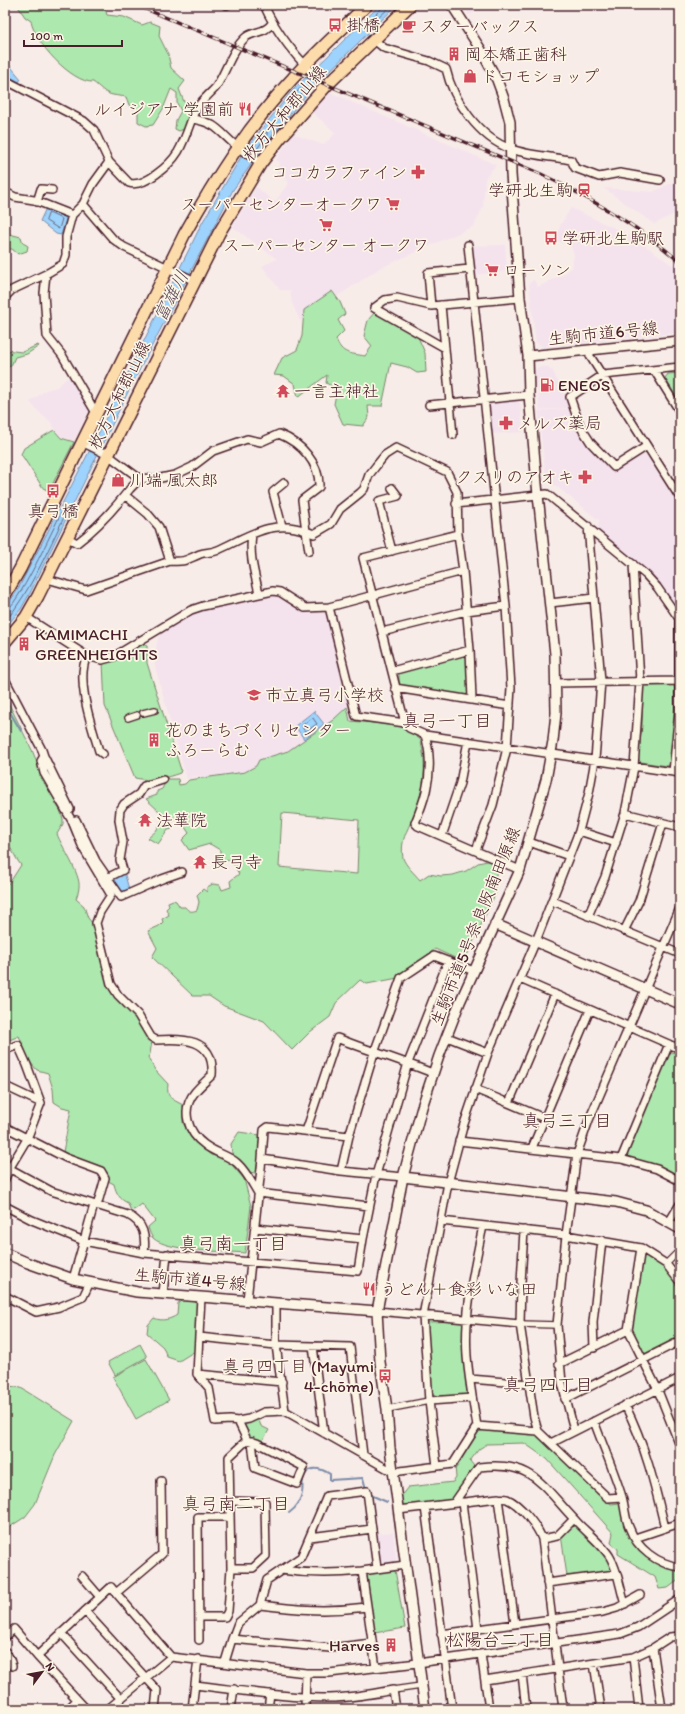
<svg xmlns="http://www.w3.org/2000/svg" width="685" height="1714" viewBox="0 0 685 1714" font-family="Itim,'Klee One',sans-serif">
	<rect width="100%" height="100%" fill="#f8ece9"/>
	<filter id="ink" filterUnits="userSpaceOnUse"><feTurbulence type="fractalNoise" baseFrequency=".025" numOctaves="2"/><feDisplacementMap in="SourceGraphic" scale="8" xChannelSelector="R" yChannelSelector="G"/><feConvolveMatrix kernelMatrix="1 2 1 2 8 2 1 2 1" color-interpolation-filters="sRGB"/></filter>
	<g filter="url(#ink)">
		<path fill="#f4e2ed" d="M463 5H488L469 15Z
			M331 93 496 165 485 178 483 207 474 226 380 268 300 321 292 303 290 290H280L262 266 277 259 233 227 256 187 275 202 289 182 276 171 280 162 276 160 293 134 323 145 336 133 312 112Z
			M680 179V211L654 224 604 188 653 192Z
			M571 208 633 237 672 265 675 262 680 266V331L675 333 543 347 536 342 529 283 534 280 538 287 564 274 572 268 574 255 572 248 556 240 560 226Z
			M505 245 507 271 474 275 471 246Z
			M538 367H549V370H552L564 393 568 403V408L540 410 535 371Z
			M67 378 72 379 90 408 74 441 60 436 50 421 42 415 30 402 46 390 57 387Z
			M517 400 520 403 523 432 490 434 487 406 491 402Z
			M568 409 577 429 563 431 576 430 588 446 613 472 641 454 646 455 680 507V603L678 605 673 604 656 579 597 529 600 521 546 478 538 411Z
			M272 595 280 597 291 605 301 610 327 613 351 719 224 782 198 776 187 779 156 670 154 660 158 638 162 632 195 613Z
			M393 1532 396 1561 384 1564 381 1561 376 1534Z"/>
		<path fill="#ade8ae" stroke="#7c846c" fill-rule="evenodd" d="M17 5H104L107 15 124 17 142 25 150 22 160 26 159 36 168 54 171 68 185 81 179 89 184 102 191 106 192 111 184 129 179 131 175 129 176 120 181 111 177 103V93L171 89 163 109 153 125 146 126 138 122V111L129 105 126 97C121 96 118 96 113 95 105 94 99 86 93 82 72 83 34 42 31 21L25 17Z
			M5 233 21 237 23 243 28 246 27 251 18 254 12 249H5Z
			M332 291 340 302 345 314 338 320 344 331 336 339C342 355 350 353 365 356L372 346 364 336 368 320 375 312 396 316 409 332 418 337 425 353 426 372 417 373 407 367 391 363 382 406H368L369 417 363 426 343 424 334 404 337 389 326 383 327 375 298 397 295 384 284 376 274 375 282 358 297 350 302 336 304 310Z
			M38 345 39 346 27 354 15 357 11 366 5 367V350L22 352Z
			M680 373V403L665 378 668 374Z
			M54 430 61 438 74 442 49 491 43 488 21 454 24 448Z
			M143 644 147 646V663L181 770 180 773C166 778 151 782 135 778L105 706 103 662 118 659Z
			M464 655 468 658 469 693 466 696 402 686 399 682V672Z
			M646 684H673L676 687 675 729 671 764 667 766 641 762 638 759 642 726 643 687Z
			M5 696 32 750 43 777 55 798 56 804 60 810 63 819V824L57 834C62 847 81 875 79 887 79 891 77 895 76 899L84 906 88 918 93 924 114 993 136 1015 145 1031 144 1034 152 1041 150 1054 148 1057 155 1070 168 1084C166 1098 172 1099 183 1105V1123L193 1140 211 1155 220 1157 232 1165 244 1179 251 1206 245 1253C225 1251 168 1252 153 1238 151 1236 149 1231 148 1227L155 1221 142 1204 134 1210 130 1209 128 1203C120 1200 116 1193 114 1184L108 1181C109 1175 107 1172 103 1168L63 1152 71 1109 62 1107 54 1102 53 1089 48 1073 37 1070 30 1062 19 1036 5 1042V887L12 879 21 865C14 857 13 848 5 843Z
			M347 707 350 721 398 725 420 739C428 767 424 791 413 817 407 832 400 840 403 858 405 865 415 874 420 880L429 874 441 876 453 875 466 871 478 863 487 861 499 865 492 887 497 890 464 962 435 949 398 978 367 984 360 980 336 1003 330 1017 310 1032 292 1050 264 1021 224 1006 209 996H193L152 957 157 948 148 931 159 926 163 922 162 919 169 915 166 909 169 906 168 902 173 900 176 901 180 907H185C189 912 192 912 197 910L199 902 197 895 203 889 207 892V887L213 884 220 885 222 890 231 887 230 881 239 874 231 859 221 863 218 858 220 855V850L210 844 189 850 182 840 189 833 178 817 170 823 172 829 168 830 158 844 148 838 156 831 163 819 159 811 146 799 157 795V791L162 789 164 785 163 782 168 779H178L179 785 185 784 189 780 245 772 256 766 259 760 288 751 333 720ZM282 813 359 820 357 874 279 867Z
			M669 1051 680 1055V1178L651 1165 626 1156Z
			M239 1132 260 1135 258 1170 255 1173 248 1172 232 1153 231 1144Z
			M642 1254 666 1268 680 1287V1338L643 1356 632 1332Z
			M183 1300 199 1302 195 1351 179 1361 167 1357 163 1347 147 1333 148 1325 154 1318C162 1322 171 1319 177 1315L178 1303Z
			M465 1321 464 1356 467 1395 434 1397 431 1395 427 1322Z
			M140 1344 147 1357 115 1375 108 1362Z
			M146 1359 169 1400 136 1419 113 1377Z
			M5 1385 21 1388 74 1421 55 1455 35 1504 25 1517 5 1530Z
			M258 1418 261 1426 269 1430 262 1442 249 1439 243 1423Z
			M481 1428 537 1434 599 1494 611 1504 620 1503C624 1528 632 1548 654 1562 662 1568 671 1572 680 1568V1579L668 1588 659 1589 655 1577 618 1554V1549L611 1543 613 1533 547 1459 524 1443 487 1444 479 1449 470 1461 474 1466 454 1500 404 1507 401 1505 400 1497 408 1487 453 1482 456 1478 455 1465 476 1431Z
			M572 1525 576 1526 608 1558 612 1568 608 1572 567 1576 561 1535Z
			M395 1570 405 1628 374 1633 367 1576 371 1572Z"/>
		<path fill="#9dd3fc" stroke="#7c8ba8" d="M380 5H397L312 88 267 142 233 190 128 392 30 593 21 609 5 628V609L18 589 93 444 202 223 241 157 249 145 291 92Z
			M6 61 21 79 19 82 5 74Z
			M46 208 67 216 61 235 56 234 40 221Z
			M314 711 324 724 304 739 295 726Z
			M124 872 129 889 121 893 112 879Z"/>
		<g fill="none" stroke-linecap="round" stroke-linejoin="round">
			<path stroke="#6b677f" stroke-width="1" d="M382 5 381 9 372 18 373 21H375L392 5
				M300 89H303V92L290 106H288L287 104Z
				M250 151 264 132H267V135L254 153
				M49 213 62 219 59 229 46 221Z
				M5 611C16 610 54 527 61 513L64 512 65 515C47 552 31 590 5 622
				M313 718 317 724 305 732 302 726Z"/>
			<path stroke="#7c8ba8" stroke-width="2" d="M5 704 21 731
				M369 1492 373 1496 387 1502
				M289 1513C296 1508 301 1501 302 1493 303 1488 302 1484 303 1480 307 1465 319 1467 330 1474V1480L363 1478 366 1489"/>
			<g stroke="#4a1f2b" stroke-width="8">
				<path id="pedestrian" d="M143 713 155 710
					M128 718 137 715
					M666 1264 680 1250
					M520 1324 557 1325
					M387 1409 429 1401
					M393 1690 421 1686"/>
			</g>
			<g stroke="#4a1f2b" stroke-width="10">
				<path id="minor" d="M226 5H227
					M264 5C278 37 301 63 326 86
					M374 40 384 48 429 61 446 69C453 100 479 138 511 149 527 155 553 157 571 160L575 168 599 177 620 173 660 180
					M5 80 84 121 94 130 109 162 93 184 83 204 113 239 124 247 195 281
					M193 119C216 123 218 130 235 145 243 152 252 157 261 163
					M109 162 129 183C144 188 170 165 178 152 185 140 189 126 194 113 198 103 209 95 216 87 226 72 232 49 246 37 254 31 266 33 272 23
					M5 192 15 197 34 200 72 215
					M37 202 41 189 52 190
					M83 204 72 215 66 237V255L63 264 46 274 44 293 47 336 62 355 96 413
					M468 245 506 606 511 688 507 748 493 805 476 850
					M5 297 12 290 46 274
					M441 305 453 435
					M431 306 428 273 470 269
					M445 348 374 308 385 300 397 298 431 306 520 298
					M590 350V356L680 498
					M654 370 680 412
					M429 405 529 395
					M82 442 108 455 139 478 156 479 175 475 192 467 213 451 247 439 261 442 279 434C301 443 320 463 319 487L302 500 306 531 314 534 331 524 340 509 360 493 364 489 369 475 376 466 385 455 396 448 447 472 457 492 458 534 463 571 470 650 472 699
					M647 446 614 467 591 443 580 426 570 397 603 375 680 367
					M392 488 398 496 379 501 392 551
					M126 496 148 514 159 527 170 561
					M456 504 547 494 646 575 657 587 680 620
					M282 526 273 492 284 483
					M252 534C249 556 254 571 259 593
					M458 534 363 558 405 723 409 728 425 735 680 773
					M68 538 77 543C97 528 114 509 129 490 133 485 137 483 139 478
					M47 579 86 590 170 561C187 562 185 560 200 554 206 552 212 553 218 550 247 537 272 518 306 531L309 551
					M550 603 594 598
					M329 607 356 716 405 723
					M26 617 87 656 102 660 113 657 191 610 203 606 273 591 280 592 305 608 329 607 463 571
					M382 632 466 611 506 606
					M87 656C75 680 92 727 99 751L103 754
					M392 671 470 650
					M5 679 42 750 44 756 41 761 44 773 72 821 83 848 111 895 100 912 96 923 111 984 118 995 138 1015 151 1037 156 1040C183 1038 215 1038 212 1075 207 1080 200 1086 195 1092 180 1110 188 1133 205 1145 215 1153 228 1155 237 1163 246 1171 252 1183 258 1193L369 1206
					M556 683 679 681
					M395 688 510 706
					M425 735C427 742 429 750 429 757 431 781 424 801 415 823L418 826 520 870
					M44 756 70 809
					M673 772 679 710V619
					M625 813 680 827
					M76 820 96 861 121 897 162 879 182 872
					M579 831 616 843
					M442 836 460 783 468 741
					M529 842 569 856
					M107 878 123 870 120 860 123 842 119 820 120 810 124 804 139 794 144 786 163 780
					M553 901 680 954
					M588 916 605 877 625 813 634 767 640 681 633 564
					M624 931 639 901 663 823
					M520 979 680 1049
					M447 1037 488 1053
					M5 1050 18 1045 27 1065 41 1103 27 1139 9 1169 5 1179
					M5 1086 41 1103
					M475 1089 544 1118
					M509 1103 555 994
					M5 1127 66 1158 101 1171 105 1178 97 1206
					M306 1131 337 1038C369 1051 401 1060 432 1073
					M459 1141 621 1159 657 1169 680 1181
					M532 1148 590 1010
					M262 1159 341 1171 403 1177
					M621 1159 669 1044
					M5 1166 51 1191 128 1215C144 1223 146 1236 144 1253
					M341 1171 349 1136 374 1053 401 978 434 956 474 971
					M5 1206 32 1220 84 1241 144 1253 358 1271 363 1239 376 1175 408 1063 448 961
					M441 1221 566 1235 641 1248 666 1264 680 1282
					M669 1222 680 1204
					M255 1228 363 1239
					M524 1230 521 1283 520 1324 534 1417 538 1431
					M641 1248 628 1330 657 1388 680 1446
					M73 1279 94 1205
					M163 1294 167 1254
					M5 1296 36 1312 59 1307 83 1297 90 1282
					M201 1297 197 1374 209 1388 215 1421 230 1420 238 1421 249 1419 264 1412 285 1411
					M247 1300 262 1159 264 1130 268 1127 349 1136
					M276 1304V1345L285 1411 393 1472 453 1464 477 1426 538 1431 608 1498 622 1497
					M377 1311 520 1324
					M199 1337 276 1345 350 1347 363 1455
					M313 1346 324 1433
					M594 1348 593 1322 602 1240
					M559 1364 628 1330
					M197 1374 282 1382
					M470 1379 529 1384
					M565 1399 680 1341
					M429 1401 472 1398
					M625 1405C645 1444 655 1486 665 1528
					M238 1421 247 1440 257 1443 304 1467 297 1484 255 1468 252 1441
					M594 1421C603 1446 614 1471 622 1497 625 1507 625 1518 629 1527 637 1549 657 1564 680 1567
					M477 1426C473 1403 469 1380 467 1356 464 1312 474 1269 483 1226
					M574 1430 562 1383 557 1325 566 1235 577 1154 589 1120 680 908
					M551 1443 680 1378
					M437 1466 429 1401 423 1316 448 1183 463 1127 488 1053 538 936 579 831 589 793 595 760 601 681 588 526
					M498 1498 515 1624
					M230 1501 265 1502 266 1556 253 1568H231
					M462 1502 478 1629
					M454 1503 479 1467C534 1460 542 1486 576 1521 586 1532 603 1545 610 1557 618 1570 620 1589 625 1604
					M425 1507 452 1709
					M398 1510 498 1498C501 1499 505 1498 507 1499 520 1504 538 1527 542 1539L563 1709
					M310 1537 372 1529
					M635 1538 680 1523
					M542 1539 557 1536 574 1519
					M281 1570C309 1574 335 1574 362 1571L376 1668
					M362 1571 405 1565
					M82 1576 100 1597
					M547 1583 616 1574
					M116 1593 162 1554 161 1481
					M260 1605C299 1610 328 1612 367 1607
					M85 1611 157 1690 155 1709
					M200 1617H225L228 1611 231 1568 229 1457 247 1440
					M61 1633 121 1699
					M441 1634 603 1612 617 1608 640 1595
					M5 1637 14 1629 37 1656
					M232 1639 238 1623 260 1605 267 1580 301 1557 327 1496 367 1491 377 1568
					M199 1640 198 1517H229
					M653 1648 662 1709
					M5 1651 10 1659 12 1666
					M481 1654 489 1709
					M633 1657 639 1709
					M225 1662 232 1639 330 1648 372 1643
					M594 1664 601 1709
					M522 1674 526 1709
					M485 1680 633 1657 653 1648 670 1637 680 1636
					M195 1685C239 1690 285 1698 329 1698 351 1698 372 1694 393 1690L396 1709
					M60 1709H68L77 1700
					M86 1709 37 1656 111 1587 171 1657 306 1673H329L418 1663 620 1634 638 1627 680 1599
					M108 1709 171 1657
					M192 1709 198 1659
					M231 1709 234 1689
					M268 1709 270 1694
					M305 1709 306 1673"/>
			</g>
			<g stroke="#4a1f2b" stroke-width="12">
				<path id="tertiary" d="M528 356 680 341
					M495 924 680 1004
					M403 1177 616 1202 646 1210 680 1229
					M5 1253 28 1263 73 1279 137 1292 377 1311
					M425 1709 390 1448 387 1409 380 1362 377 1311 403 1177 422 1107 439 1056 460 1002 520 870 546 780 553 741 556 713 555 654 538 495 529 395 528 356 520 298 511 174 510 122 504 99 497 80 481 50 452 5"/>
			</g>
			<g stroke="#4a1f2b" stroke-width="14">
				<path id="primary" d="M5 595 20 569 184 235C215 179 249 125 293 78 316 52 342 29 367 5
					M5 642 26 617 38 596 219 233 261 163 281 137 326 86 410 5"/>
			</g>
			<use href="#pedestrian" stroke="#fcf5e5" stroke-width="5.5"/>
			<use href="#minor" stroke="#fcf5e5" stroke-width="7"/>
			<use href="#tertiary" stroke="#fcf5e5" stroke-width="9"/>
			<use href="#primary" stroke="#fddcac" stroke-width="11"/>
			<g stroke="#4a1f2b" stroke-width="3.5">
				<path id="rail" d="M136 5 541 174C590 198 639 226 680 262"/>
			</g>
			<use href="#rail" stroke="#fcf5e5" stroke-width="2" stroke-dasharray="6" stroke-linecap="butt"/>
		</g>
	</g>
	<defs>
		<g id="bus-bare" transform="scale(1.08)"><path d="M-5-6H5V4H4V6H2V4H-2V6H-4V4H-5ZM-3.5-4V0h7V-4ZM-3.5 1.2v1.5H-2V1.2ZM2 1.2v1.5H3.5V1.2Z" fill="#d1495b" stroke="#fcf5e5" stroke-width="2.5" paint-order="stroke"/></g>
		<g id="cafe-bare" transform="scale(1.08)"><path d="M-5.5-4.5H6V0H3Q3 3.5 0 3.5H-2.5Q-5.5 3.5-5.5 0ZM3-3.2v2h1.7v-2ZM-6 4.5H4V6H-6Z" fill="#d1495b" stroke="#fcf5e5" stroke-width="2.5" paint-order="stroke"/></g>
		<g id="building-bare" transform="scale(1.08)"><path d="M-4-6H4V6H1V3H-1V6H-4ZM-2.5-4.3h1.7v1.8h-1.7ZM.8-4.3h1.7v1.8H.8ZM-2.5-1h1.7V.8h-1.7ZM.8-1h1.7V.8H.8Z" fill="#d1495b" stroke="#fcf5e5" stroke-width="2.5" paint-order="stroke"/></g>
		<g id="shop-bare" transform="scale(1.08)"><path d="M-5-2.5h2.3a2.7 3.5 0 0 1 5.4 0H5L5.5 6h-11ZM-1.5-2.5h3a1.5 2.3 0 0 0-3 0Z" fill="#d1495b" stroke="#fcf5e5" stroke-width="2.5" paint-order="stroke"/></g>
		<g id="restaurant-bare" transform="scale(1.08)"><path d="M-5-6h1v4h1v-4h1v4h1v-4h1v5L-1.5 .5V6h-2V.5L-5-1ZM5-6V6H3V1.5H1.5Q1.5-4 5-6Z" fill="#d1495b" stroke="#fcf5e5" stroke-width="2.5" paint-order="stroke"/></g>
		<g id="pharmacy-bare" transform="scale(1.08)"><path d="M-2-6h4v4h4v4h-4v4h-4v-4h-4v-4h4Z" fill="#d1495b" stroke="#fcf5e5" stroke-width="2.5" paint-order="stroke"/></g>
		<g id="station-bare" transform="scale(1.08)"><path d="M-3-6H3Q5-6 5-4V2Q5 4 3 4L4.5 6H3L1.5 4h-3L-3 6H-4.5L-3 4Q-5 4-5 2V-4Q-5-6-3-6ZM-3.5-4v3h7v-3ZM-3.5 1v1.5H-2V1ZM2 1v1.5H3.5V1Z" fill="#d1495b" stroke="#fcf5e5" stroke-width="2.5" paint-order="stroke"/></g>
		<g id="supermarket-bare" transform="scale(1.08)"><path d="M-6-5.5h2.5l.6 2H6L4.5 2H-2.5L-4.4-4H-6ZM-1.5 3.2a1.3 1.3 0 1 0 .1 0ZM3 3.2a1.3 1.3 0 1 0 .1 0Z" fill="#d1495b" stroke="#fcf5e5" stroke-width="2.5" paint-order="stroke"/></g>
		<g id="fuel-bare" transform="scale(1.08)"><path d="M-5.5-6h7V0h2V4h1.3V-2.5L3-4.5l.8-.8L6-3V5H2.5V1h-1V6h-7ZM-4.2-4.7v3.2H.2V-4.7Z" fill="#d1495b" stroke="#fcf5e5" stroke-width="2.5" paint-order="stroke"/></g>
		<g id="temple-bare" transform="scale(1.08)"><path d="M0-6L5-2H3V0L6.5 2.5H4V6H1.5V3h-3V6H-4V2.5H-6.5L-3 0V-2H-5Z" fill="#d1495b" stroke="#fcf5e5" stroke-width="2.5" paint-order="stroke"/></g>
		<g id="school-bare" transform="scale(1.08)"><path d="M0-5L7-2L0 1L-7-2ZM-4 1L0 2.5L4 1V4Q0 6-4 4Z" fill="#d1495b" stroke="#fcf5e5" stroke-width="2.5" paint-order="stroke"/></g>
	</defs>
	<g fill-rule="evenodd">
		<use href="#bus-bare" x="335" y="25"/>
		<use href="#cafe-bare" x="409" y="26"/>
		<use href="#building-bare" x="454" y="54"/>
		<use href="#shop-bare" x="470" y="76"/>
		<use href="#restaurant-bare" x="245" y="109"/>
		<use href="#pharmacy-bare" x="418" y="172"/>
		<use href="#station-bare" x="584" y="190"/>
		<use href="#supermarket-bare" x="393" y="204"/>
		<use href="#supermarket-bare" x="326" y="225"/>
		<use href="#bus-bare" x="551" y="238"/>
		<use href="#supermarket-bare" x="492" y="270"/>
		<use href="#fuel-bare" x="547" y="385"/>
		<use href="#temple-bare" x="283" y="391"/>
		<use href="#pharmacy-bare" x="506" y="423"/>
		<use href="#pharmacy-bare" x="585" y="477"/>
		<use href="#shop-bare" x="118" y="480"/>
		<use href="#bus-bare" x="53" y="491"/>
		<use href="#building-bare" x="24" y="644"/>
		<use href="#school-bare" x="254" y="695"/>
		<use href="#building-bare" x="154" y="740"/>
		<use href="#temple-bare" x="145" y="820"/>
		<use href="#temple-bare" x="200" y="862"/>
		<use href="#restaurant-bare" x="369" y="1289"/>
		<use href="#bus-bare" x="385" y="1376"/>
		<use href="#building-bare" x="391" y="1645"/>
	</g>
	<g text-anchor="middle" stroke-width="3.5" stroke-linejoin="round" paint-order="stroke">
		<g font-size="17" fill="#4a1f2b" stroke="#fcf5e5" text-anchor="start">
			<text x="346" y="31">掛橋</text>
			<text x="420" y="32">スターバックス</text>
			<text x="465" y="60">岡本矯正歯科</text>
			<text x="481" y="82">ドコモショップ</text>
			<text x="234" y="115" text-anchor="end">ルイジアナ 学園前</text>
			<text x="407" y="178" text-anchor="end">ココカラファイン</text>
			<text x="573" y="196" text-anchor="end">学研北生駒</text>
			<text x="382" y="210" text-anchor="end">スーパーセンターオークワ</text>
			<text x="562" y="244">学研北生駒駅</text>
			<text x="326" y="251" text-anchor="middle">スーパーセンター オークワ</text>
			<text x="503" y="276">ローソン</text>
			<text x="558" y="391">ENEOS</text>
			<text x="294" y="397">一言主神社</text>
			<text x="517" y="429">メルズ薬局</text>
			<text x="574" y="483" text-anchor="end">クスリのアオキ</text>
			<text x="129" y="486">川端 風太郎</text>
			<text x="53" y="517" text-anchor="middle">真弓橋</text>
			<text x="35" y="640">KAMIMACHI<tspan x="35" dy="20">GREENHEIGHTS</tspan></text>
			<text x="265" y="701">市立真弓小学校</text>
			<text x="165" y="736">花のまちづくりセンター<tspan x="165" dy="20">ふろーらむ</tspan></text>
			<text x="156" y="826">法華院</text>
			<text x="211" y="868">長弓寺</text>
			<text x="380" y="1295">うどん＋食彩 いな田</text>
			<text x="374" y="1372" text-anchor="end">真弓四丁目 (Mayumi<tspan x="374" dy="20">4-chōme)</tspan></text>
			<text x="380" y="1651" text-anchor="end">Harves</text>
		</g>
		<g font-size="17" fill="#4a1f2b" stroke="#fcf5e5">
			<text transform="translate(284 113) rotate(-50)" y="6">枚方大和郡山線</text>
			<text transform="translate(603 333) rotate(-6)" y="6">生駒市道6号線</text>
			<text transform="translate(119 395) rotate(-64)" y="6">枚方大和郡山線</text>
			<text transform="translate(475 926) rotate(-68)" y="6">生駒市道5号奈良阪南田原線</text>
			<text transform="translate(190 1279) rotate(5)" y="6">生駒市道4号線</text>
		</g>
		<g font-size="18" font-style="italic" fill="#5f4c5f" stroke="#fcf5e5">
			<text transform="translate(171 296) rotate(-63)" y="6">富雄川</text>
		</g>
		<g font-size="18" fill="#4a1f2b" stroke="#fcf5e5">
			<text x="447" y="727">真弓一丁目</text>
			<text x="567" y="1127">真弓三丁目</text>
			<text x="233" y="1250">真弓南一丁目</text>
			<text x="548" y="1391">真弓四丁目</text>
			<text x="236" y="1510">真弓南二丁目</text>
			<text x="500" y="1646">松陽台二丁目</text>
		</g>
	</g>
	<rect width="685" height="1714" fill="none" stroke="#fcf5e5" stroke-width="20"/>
	<rect x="10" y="10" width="665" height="1694" fill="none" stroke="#4a1f2b" stroke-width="1.5" filter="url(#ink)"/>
	<g transform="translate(42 1672) rotate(58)" stroke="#fcf5e5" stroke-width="3" paint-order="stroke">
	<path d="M0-3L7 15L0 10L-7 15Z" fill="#4a1f2b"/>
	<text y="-6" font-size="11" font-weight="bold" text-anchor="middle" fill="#4a1f2b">N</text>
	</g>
	<path d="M24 40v6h98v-6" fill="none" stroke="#4a1f2b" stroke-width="2"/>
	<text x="30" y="40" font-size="12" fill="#4a1f2b" stroke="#fcf5e5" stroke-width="3" paint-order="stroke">100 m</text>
</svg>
